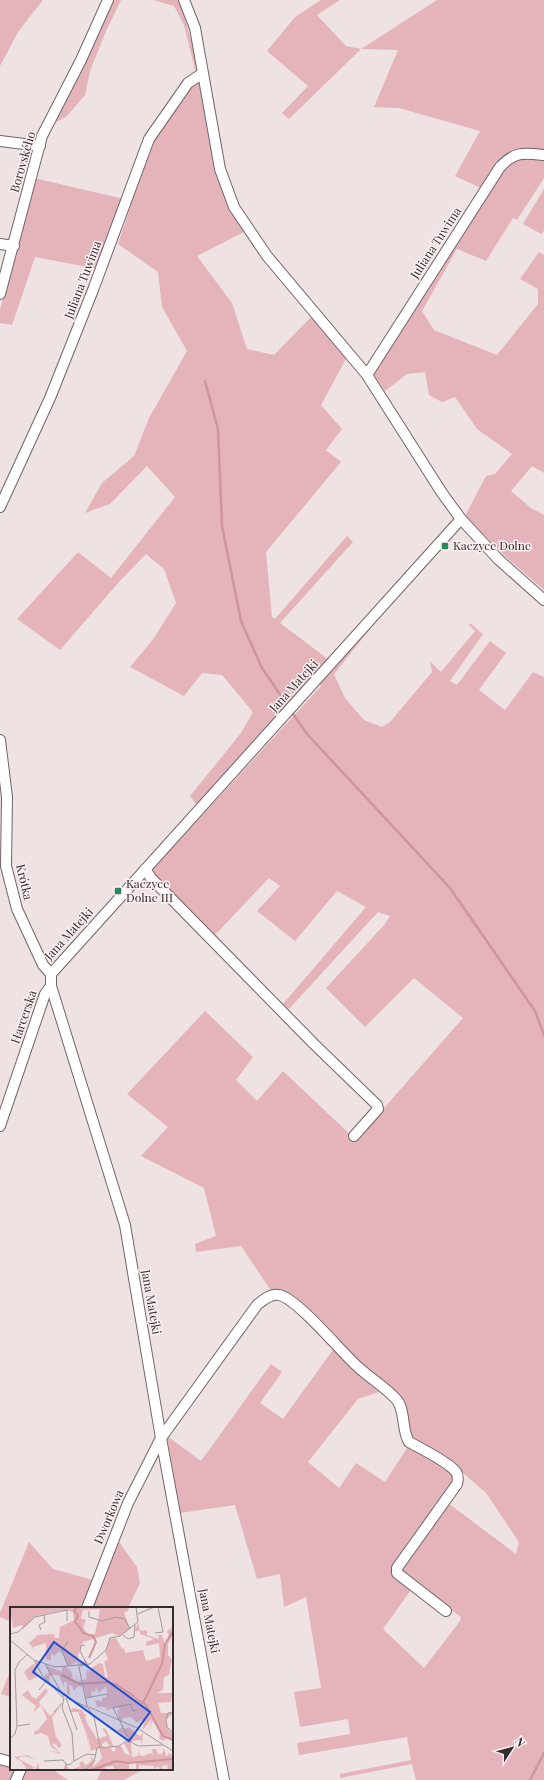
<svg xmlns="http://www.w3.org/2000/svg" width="544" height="1780" viewBox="0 0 544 1780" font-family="'Playfair Display',serif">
	<rect width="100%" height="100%" fill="#efe2e3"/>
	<path fill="#e4b4ba" d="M0 0H43L18 32 0 66Z
		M113 0H121L106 31 90 71 85 95 66 117 51 125Z
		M153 0H180L195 55 196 74 184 25 174 6Z
		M321 0H340L317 15 346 46 361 49 437 0H544V151H513L500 161 481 188 455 176 480 131 399 108 374 107 398 50 361 49 289 119 282 113 308 86 267 51 295 17Z
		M199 82 209 141 222 190 244 232 197 256 232 303 247 349 274 355 311 317 347 357 321 405 342 429 326 450 341 462 266 552 272 617 275 619 347 536 353 542 280 623 328 659 262 735 197 806 190 796 241 733 253 712 222 675 202 673 184 696 130 667 154 638 176 603 164 569 146 554 119 582 60 650 17 619 78 552 111 578 175 497 147 466 110 504 85 513 102 483 134 456 149 418 187 351 162 307 158 272 118 244 153 138 191 85Z
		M517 156 544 159V178L517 220 513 218 486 261 457 249 422 311 434 330 497 355 538 304V289L520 279 539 252 544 255V473L532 466 511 491 531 508 544 515V590L506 557 465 516 486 476 495 474 512 454 477 429 455 397 442 402 429 395 425 372 407 374 385 391 373 373 506 165Z
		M34 178 124 199 98 269 35 257 12 325 0 323V309L15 258Z
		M544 189V231L541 234 523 224Z
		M381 615 334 674 345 698 364 720 382 727 390 722 432 672 430 661 441 672 475 631 469 625 470 623 483 634 450 681 457 685 490 641 506 653 479 690 505 710 533 672 544 677V1780H416L412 1764 340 1778V1774L411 1760 407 1737 299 1755 297 1743 350 1734 348 1719 300 1727 294 1692 321 1688 306 1597 284 1607 280 1574 257 1579 235 1505 180 1513 167 1436 201 1461 271 1364 282 1372 260 1403 283 1419 335 1347 379 1392 358 1399 308 1462 339 1488 356 1463 385 1482 409 1445 451 1471 456 1478 393 1569 411 1590 383 1629 424 1668 460 1621 461 1617 399 1572 448 1503 516 1554 519 1542 486 1493 461 1471 412 1440 398 1397 361 1365 292 1296 270 1289 241 1246 196 1252 195 1244 216 1236 204 1188 141 1156 168 1127 127 1094 205 1011 253 1057 236 1080 257 1101 283 1071 356 1140 463 1018 414 978 365 1027 326 988 385 924 390 916 378 912 289 1009 283 1004 366 907 337 891 295 941 257 911 280 886 269 878 214 936 154 876 153 869 321 686 319 683Z
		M117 1539 137 1567 140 1583 128 1608H90Z
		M29 1542 53 1569 93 1580 82 1608H11V1622L0 1617V1613Z
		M11 1669V1697L1 1694Z
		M0 1762 11 1765V1769H17L12 1780H0Z
		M26 1769H52L68 1780H20Z
		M102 1769H144L124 1780H97Z"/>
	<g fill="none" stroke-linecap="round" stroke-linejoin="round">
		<path stroke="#ce959d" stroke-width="2.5" d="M205 381 218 429 222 526 241 621 262 668 288 706
			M291 711 307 734 450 888 535 1011 544 1035
			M530 1780 544 1753"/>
		<g stroke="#706566" stroke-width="12">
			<path id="minor" d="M184 0 195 28 220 169 234 207 267 256 367 375 442 493 461 519 498 559 544 600
				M0 141 40 146
				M0 244 14 246
				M0 294 42 136 81 60 108 0
				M367 375 500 167C515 151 524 153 544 155
				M0 507 50 398 93 290 149 139 188 83 203 73
				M0 740 7 797 6 866 17 909 43 965 51 974
				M145 869 151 878 314 1044 377 1105 378 1109 354 1136
				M0 1126 45 994 51 986
				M87 1608 128 1503 161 1438 257 1305C263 1300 271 1293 279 1295 298 1299 341 1352 358 1367 370 1378 385 1387 396 1399 406 1410 401 1429 409 1442 420 1448 449 1462 456 1472 458 1475 458 1480 457 1484L397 1568V1573L446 1611
				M0 1759 11 1762
				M16 1780 21 1769
				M224 1780 161 1438 125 1225 51 986V974L461 519"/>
		</g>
		<use href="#minor" stroke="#fff" stroke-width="10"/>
	</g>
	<g fill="#29865d" stroke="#fceff1" stroke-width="1.5">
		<rect x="441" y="542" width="8" height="8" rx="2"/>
		<rect x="114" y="887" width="8" height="8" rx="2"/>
	</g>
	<g text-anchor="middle" stroke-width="3" stroke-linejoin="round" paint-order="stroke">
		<g font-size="12" fill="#322d2e" stroke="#fceff1">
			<text transform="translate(23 162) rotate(-74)" y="4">Borovského</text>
			<text transform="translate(436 243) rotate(-57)" y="4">Juliana Tuwima</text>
			<text transform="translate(83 280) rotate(-69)" y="4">Juliana Tuwima</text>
			<text transform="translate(294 686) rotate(-48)" y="4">Jana Matejki</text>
			<text transform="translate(24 882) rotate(77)" y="4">Krótka</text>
			<text transform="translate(69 934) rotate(-48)" y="4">Jana Matejki</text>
			<text transform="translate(24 1017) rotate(-71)" y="4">Harcerska</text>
			<text transform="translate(151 1302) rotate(80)" y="4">Jana Matejki</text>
			<text transform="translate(109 1517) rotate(-67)" y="4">Dworkowa</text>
			<text transform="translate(209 1621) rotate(79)" y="4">Jana Matejki</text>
		</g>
		<g font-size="12" fill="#322d2e" stroke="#fceff1" text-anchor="start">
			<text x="453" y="550">Kaczyce Dolne</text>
			<text x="126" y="888">Kaczyce<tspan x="126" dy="14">Dolne III</tspan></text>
		</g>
	</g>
	<g transform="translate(10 1607)">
		<rect width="163" height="163" fill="#efe2e3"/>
		<path d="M0 0H118L119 3 114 6 120 22 109 29 102 26 73 35 68 48 69 56 76 53 78 58 83 54 79 58 73 59 69 60 67 55 58 59 53 46 49 44 44 49 41 46V54L36 52V36L23 40 26 45 19 36 28 28 44 27 45 31H49L50 20 64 13 63 5 53 3 26 9 13 22 12 18 3 21ZM90 2 85 27H78L73 21 76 13 71 11 73 3ZM128 16 130 24 137 23V28L149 32 148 28H152L155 37 159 30 157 24 163 20V28L158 37V48L162 52 159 68 154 70 153 83 147 86H163L161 95 148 96 151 106H163L156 113 157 121 163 126V134L156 131 154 134 149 132 150 127 143 114 138 124 142 112 132 124 135 112 132 115V111L129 117 130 113 127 116 121 110 113 111 111 114 107 112 109 110 107 103 110 104 108 99 98 103 95 100H87L85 93 92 94V91L98 90 96 79 89 86 87 80 89 88 86 80 85 85 81 84 82 90H76L72 73 77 72 75 64 77 67V63L81 65 80 62 89 56 93 57 95 70H98L94 55 98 52 95 44 100 32 106 31 112 42 116 40 114 42 115 46 133 43 136 54 150 50 149 36 136 39V35L144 32 130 27V24H125ZM25 53 30 56 28 58 32 67 27 58 25 62 28 69 19 74 14 65 23 57 27 58ZM35 58 52 65V60H56L61 64 63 72 67 74 66 67 68 74 71 73 72 80 68 79 64 84 62 79 59 78 60 87 57 88V75H54V80L49 68H41L39 73 41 77 34 70 39 65ZM36 81 38 85 29 95 31 98 23 106 26 99 12 88 18 83 22 90 26 92ZM31 98 40 109 52 98 42 110 46 130 52 138 49 141 44 136 42 137 51 147 39 144 49 145 41 140 38 129 31 126 24 128 25 123 27 124 37 112ZM64 101 72 103 74 107H77L75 109 77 116 87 132 97 129 92 121 96 122 104 140H100L96 134 92 137 94 141H101L103 145 106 143 105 140 111 139 115 147 120 148 114 136 119 132 107 123 112 121 110 118 115 122 119 120 124 125V130V125L130 129 133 126 132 138 131 133 121 134 122 150 128 149V141L129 148 133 149 141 146 143 149 142 142H146L148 147H152L154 141 156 149 159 148 158 145 163 149V163H158L157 158 152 159V163L147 159 144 163V159L129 158V163H126V155L119 157V163H105L103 159 95 160V163H53L56 157 60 163 71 159 69 156 73 154 75 158 78 157 82 153 80 148 84 153 83 160 92 151 89 141 81 144 77 125 79 141 76 126 68 105H60L59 103ZM17 148 27 153 15 149 9 150V152L26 161 28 156 30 163 22 160 24 163H17L12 155 4 150Z" fill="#e4b4ba" fill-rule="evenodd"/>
		<path fill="none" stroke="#ce959d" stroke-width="2" d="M67 0 64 4 68 9 65 15 70 21M70 21 73 26 83 29 86 35 79 51M52 68 69 77 98 75 107 78 125 90M125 91 136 98 153 129 163 133M133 96 152 57 155 37 163 24M82 163 106 154 119 156 163 152"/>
		<path fill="none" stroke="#a39a9b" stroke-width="1" d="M79 4V10L92 14 106 10 115 12 120 22M128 7 144 0M31 23 29 18 35 15 34 8M145 26 153 25 148 0M0 27 8 25 25 10 34 8 57 3V14M113 28 118 32 124 30 125 18M0 33 24 53M75 38 71 39 70 44 78 59M24 53 45 60 80 57 96 43 100 31 110 29 128 15 126 0M24 53 32 68 54 92M35 57 54 90M58 59 52 44 58 34M69 60 77 99 84 110 90 140 87 141 84 155 75 163M29 83 37 73M54 91 52 101 62 126 64 154 59 158 56 157 55 163M56 91 67 123M57 91 77 100M76 91 97 87 98 90M79 100 127 121 163 144M127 103 123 104 120 97 103 101 121 135 128 139 153 138M44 105 52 96M163 105 158 106 156 113 157 120 163 125M7 119 20 117M0 132 5 127 7 119 5 63 9 55 18 47M90 141 109 139 119 132M34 154 53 153 56 157M64 154 77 147 86 148"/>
		<path fill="#1d4ed8" fill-opacity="0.15" stroke="#1d4ed8" stroke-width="2" d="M44 35 140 105 119 134 23 65Z"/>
		<rect width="163" height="163" fill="none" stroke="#322d2e" stroke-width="2"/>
	</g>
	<g transform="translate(512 1748) rotate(54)" stroke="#fceff1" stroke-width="3" paint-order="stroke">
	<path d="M0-3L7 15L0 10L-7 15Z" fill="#322d2e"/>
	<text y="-6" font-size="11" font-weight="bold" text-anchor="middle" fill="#322d2e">N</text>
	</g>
</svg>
